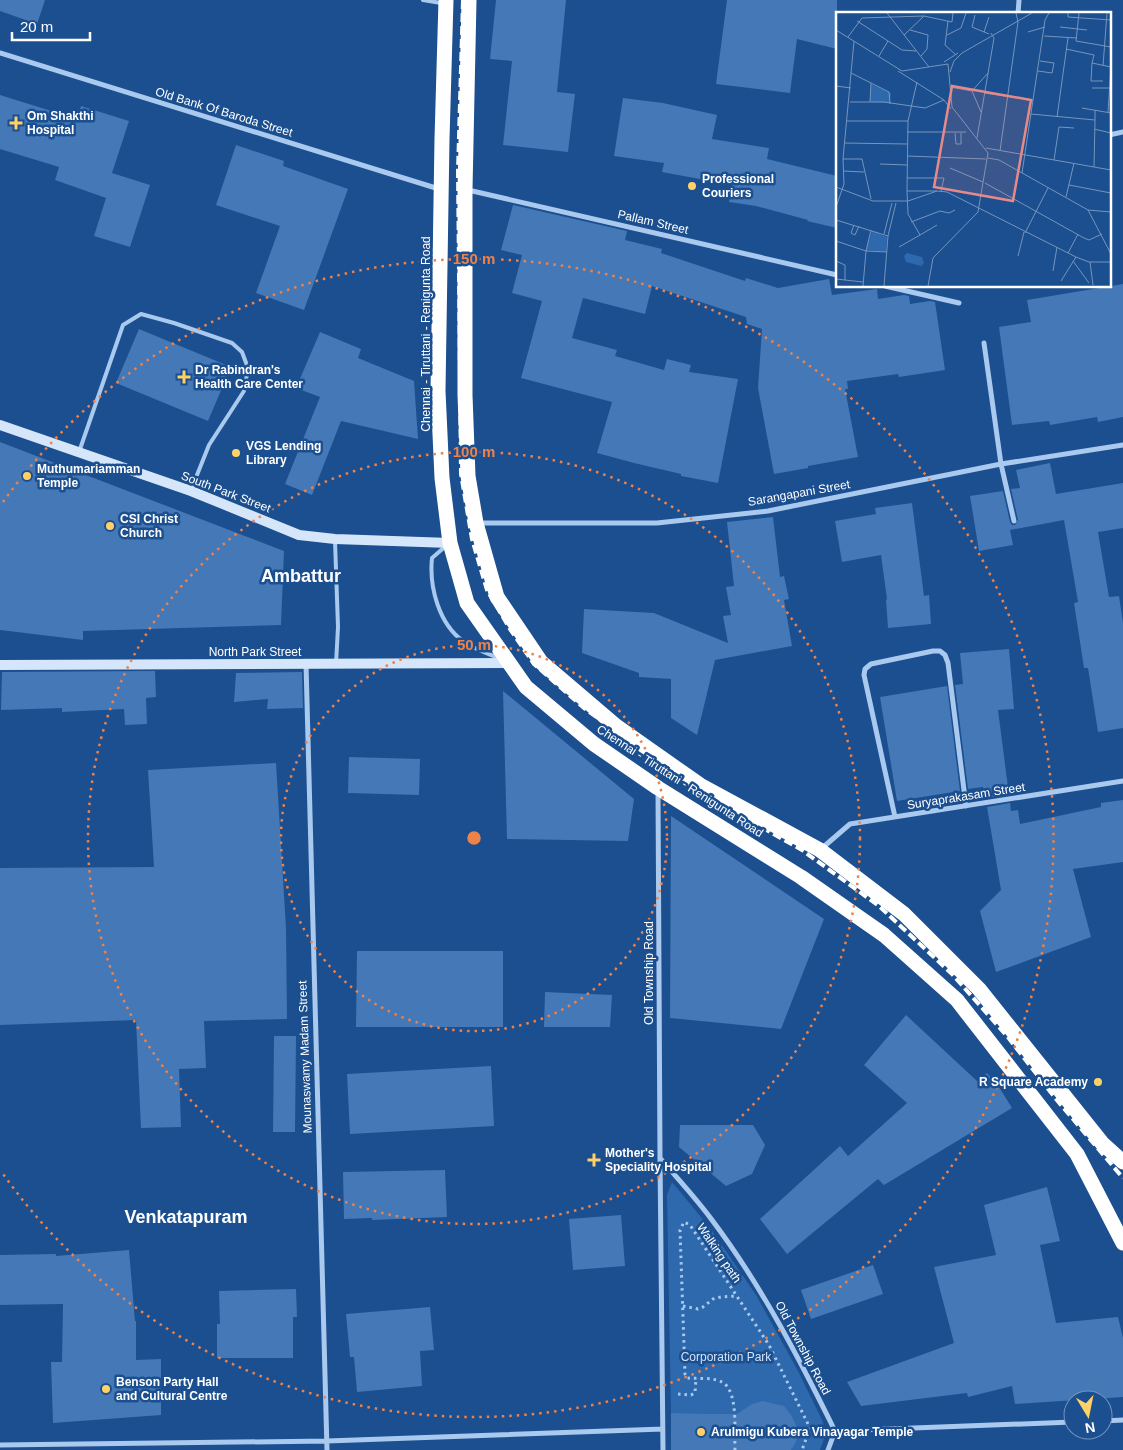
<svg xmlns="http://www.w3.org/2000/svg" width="1123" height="1450" viewBox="0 0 1123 1450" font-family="Arial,sans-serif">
	<rect width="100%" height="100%" fill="#1b4f8f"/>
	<path fill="#2e69ad" d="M672 1182 710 1228 756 1295 798 1371 823 1422 825 1436 820 1450H731V1414L671 1413 667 1195Z"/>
	<path fill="#4478b7" d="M0 0H45L37 24 0 11Z
		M496 0H566L557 92 575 94 568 152 503 145 512 61 490 59Z
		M727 0H837V49L797 39 790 93 716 84Z
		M0 95 77 119 81 106 129 121 112 173 150 185 130 247 94 236 106 198 55 180 59 167 0 149Z
		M623 98 663 103 717 115 712 139 769 148 767 159 837 176V228L807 221 808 220 756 206 729 202 732 185 662 172 664 163 614 156Z
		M236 145 284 161 283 166 348 189 304 310 256 293 280 226 216 205Z
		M513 205 627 231 625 240 662 249 661 253 745 281 746 278 778 288 829 279 832 295 877 289 878 299 904 295 909 296 910 304 930 301 935 302 945 370 899 377 898 374 847 381 848 389H845L858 457 808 466V468L774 474 758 388 762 329 747 324 746 317 652 286 645 314 583 298 572 338 617 350 615 356 664 370 667 359 691 365 689 372 738 379 718 483 681 476V474L634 463 597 453 612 402 521 378 542 301 512 293 522 255 501 250Z
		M1123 284V417L1098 422 1097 417 1050 425 1049 421 1012 425 999 327 1031 322 1027 300Z
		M139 329 231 367 208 421 116 383Z
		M320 332 361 349 358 358 414 381 418 439 341 421 312 495 285 484 320 397 296 388Z
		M0 442 284 551 281 625 83 631V640L0 630Z
		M1050 463 1056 494 1123 483V528L1098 532 1109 597 1119 596 1123 623V728L1098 732 1088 668H1084L1074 603 1078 602 1064 520 1010 530 1013 545 979 551 970 496 1003 491 1010 522 1012 525H1015L1018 520 1011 489 1020 488 1016 470Z
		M912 503 924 596 929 595 931 624 888 628 886 600 887 599 881 555 842 562 835 521 876 514 875 508Z
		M773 517 780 577 784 576 789 599 784 600 792 646 715 660 697 735 671 718V679L639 677V673L582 653 584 609 654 613 728 643 723 616 731 615 726 587 734 586 727 522Z
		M1009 649 1014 709 998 710 1009 795 985 798 983 787 968 789 955 685 963 684 960 653Z
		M155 671 156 697 146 698 147 724 125 725 124 709 62 712V708L1 710 2 672Z
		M302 672 303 708 267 709 268 699 234 702 236 673Z
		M947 686 960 791 897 801 880 697Z
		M503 691 634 799 628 841 507 839Z
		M349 757 420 759 419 795 348 793Z
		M276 763 286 928 287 1019 204 1021 206 1068 179 1069 181 1127 141 1128 136 1020 0 1025V868L154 867 148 770Z
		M1123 800V862L1073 869 1091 937 996 972 980 911 1001 890 987 807 1010 803 1011 811 1018 810 1020 824 1101 807V803Z
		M671 816 824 919 781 1029 670 1018Z
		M357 951H503V1027H356Z
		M545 992 612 995 610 1027H544Z
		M906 1015 977 1081 987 1073 999 1087 1012 1108 884 1185 878 1179 787 1254 760 1219 840 1146 848 1156 907 1103 864 1065Z
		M274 1036H296L295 1132H273Z
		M491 1066 494 1126 350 1134 347 1074Z
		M680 1125H753L765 1145 752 1174 726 1186 679 1147Z
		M445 1170 447 1217 372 1220V1218L344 1219 343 1172Z
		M1047 1187 1060 1241 1040 1245 1056 1323 1118 1317 1123 1338V1397L1015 1404 1012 1386 968 1397 967 1393 861 1406 847 1382 954 1343 934 1267 996 1255 984 1205Z
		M621 1215 625 1266 573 1270 569 1219Z
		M129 1250 135 1321H136V1360L161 1359V1415L53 1423 51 1362H62L63 1304 0 1305V1255L56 1254V1256Z
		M873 1265 883 1294 811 1319 801 1290Z
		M296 1289 297 1317H293V1358H217V1324H220L219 1291Z
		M430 1307 434 1350 420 1351 422 1386 357 1392 354 1357H350L346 1314Z
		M762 1401 784 1406 791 1415 798 1429 796 1442 791 1450H671V1413L737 1414 752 1404Z"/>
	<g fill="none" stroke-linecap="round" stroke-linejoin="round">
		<path stroke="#a9c9ee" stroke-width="3" stroke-dasharray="2.5 4" stroke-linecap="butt" d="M683 1306 698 1309 703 1307 713 1299 721 1297 736 1296
			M678 1394 691 1395 695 1393 696 1378
			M735 1450C734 1433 739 1391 722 1382 712 1377 698 1379 687 1378L685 1374 680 1230 684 1222 690 1225 769 1345 810 1428 802 1450"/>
		<path stroke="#a9c9ee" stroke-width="4" d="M423 0 441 3
			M79 452 123 325 141 314 174 323 232 343 242 352 248 368 244 391 209 445 191 490
			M335 541 338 627 336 664
			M447 545 432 558C429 587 439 624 463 641 473 649 487 653 498 658"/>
		<path stroke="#a9c9ee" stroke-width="5" d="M1018 14 1019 0
			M0 53 439 189
			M1109 135 1123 132
			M468 190 837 275
			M885 286 959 303
			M984 343 1001 464 1014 521
			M478 523H657L768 511 1001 464 1123 445
			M306 664 327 1450
			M658 791 660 1158 663 1450
			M895 817 864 675 865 669 871 664 933 651H940L945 655 948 663 966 806
			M821 849 850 824 1123 781
			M660 1158C677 1178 696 1198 712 1220 761 1285 799 1358 835 1431L828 1450
			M1103 1421 1123 1420
			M835 1431 1073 1422
			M0 1445 327 1441 663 1429"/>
		<path stroke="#d6e6fa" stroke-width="10" d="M0 425 191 491 299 535 335 539 450 543
			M0 665 510 663"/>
		<path stroke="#fff" stroke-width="15" d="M446 0 442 139 438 391 442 478 450 543 467 603 526 687 594 744 658 788 801 877 884 935 957 1000 1077 1154 1123 1243
			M469 0 465 189V395L468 476 476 523 497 597 541 662 616 726 700 785 820 850 904 914 979 989 1102 1143 1123 1162"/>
		<path stroke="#fff" stroke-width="4" stroke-dasharray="9 4" stroke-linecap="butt" d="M463 0 458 171 461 474 472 539 487 590 510 629 534 664 584 708 713 800 802 850 879 906 952 974 1007 1036 1056 1099 1123 1178"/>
	</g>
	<g fill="none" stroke="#ee8249" stroke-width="2.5" stroke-dasharray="2.5 5">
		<circle cx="474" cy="838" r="193"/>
		<circle cx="474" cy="838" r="386"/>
		<path d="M3 502A579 579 0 1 1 3 1174"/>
	</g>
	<g fill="#ffd166" stroke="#1b4f8f" stroke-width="2">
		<path d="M13.5 115.5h5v5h5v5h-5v5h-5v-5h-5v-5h5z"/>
		<circle cx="692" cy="186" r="5"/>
		<path d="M181.5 369.5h5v5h5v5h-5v5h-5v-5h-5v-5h5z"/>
		<circle cx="236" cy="453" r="5"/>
		<circle cx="27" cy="476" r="5"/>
		<circle cx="110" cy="526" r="5"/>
		<circle cx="1098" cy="1082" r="5"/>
		<path d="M591.5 1152.5h5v5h5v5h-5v5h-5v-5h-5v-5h5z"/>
		<circle cx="106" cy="1389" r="5"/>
		<circle cx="701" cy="1432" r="5"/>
	</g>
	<g text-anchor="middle" stroke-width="5" stroke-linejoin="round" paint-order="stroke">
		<g font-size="12" fill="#fff" stroke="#1b4f8f">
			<text transform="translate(224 112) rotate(17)" y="4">Old Bank Of Baroda Street</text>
			<text transform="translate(653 222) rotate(13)" y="4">Pallam Street</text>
			<text transform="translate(426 334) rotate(-90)" y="4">Chennai - Tiruttani - Renigunta Road</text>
			<text transform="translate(226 492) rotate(21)" y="4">South Park Street</text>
			<text transform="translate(799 493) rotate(-10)" y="4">Sarangapani Street</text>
			<text x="255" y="656">North Park Street</text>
			<text transform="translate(680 781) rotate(33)" y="4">Chennai - Tiruttani - Renigunta Road</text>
			<text transform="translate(966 796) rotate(-9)" y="4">Suryaprakasam Street</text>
			<text transform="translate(649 973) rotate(-90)" y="4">Old Township Road</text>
			<text transform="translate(305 1057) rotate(-92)" y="4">Mounaswamy Madam Street</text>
			<text transform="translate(719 1253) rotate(56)" y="4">Walking path</text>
			<text transform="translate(803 1348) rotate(62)" y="4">Old Township Road</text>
		</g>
		<g font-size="12" font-weight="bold" fill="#fff" stroke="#1b4f8f" text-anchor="start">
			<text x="27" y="120">Om Shakthi<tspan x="27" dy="14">Hospital</tspan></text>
			<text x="702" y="183">Professional<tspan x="702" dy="14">Couriers</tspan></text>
			<text x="195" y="374">Dr Rabindran's<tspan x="195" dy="14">Health Care Center</tspan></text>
			<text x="246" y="450">VGS Lending<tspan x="246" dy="14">Library</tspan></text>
			<text x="37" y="473">Muthumariamman<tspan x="37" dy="14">Temple</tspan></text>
			<text x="120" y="523">CSI Christ<tspan x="120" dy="14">Church</tspan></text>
			<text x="1088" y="1086" text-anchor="end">R Square Academy</text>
			<text x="605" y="1157">Mother's<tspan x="605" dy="14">Speciality Hospital</tspan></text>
			<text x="116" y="1386">Benson Party Hall<tspan x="116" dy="14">and Cultural Centre</tspan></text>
			<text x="711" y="1436">Arulmigu Kubera Vinayagar Temple</text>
		</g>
		<g font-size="12" fill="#cfe3fa" stroke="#1b4f8f">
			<text x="726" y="1361">Corporation Park</text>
		</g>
		<g font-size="18" font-weight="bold" fill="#fff" stroke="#1b4f8f">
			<text x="301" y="582">Ambattur</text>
			<text x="186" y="1223">Venkatapuram</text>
		</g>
	</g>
	<g transform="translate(836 12)">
		<rect width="275" height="275" fill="#1b4f8f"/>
		<path d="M35 72 55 81 54 91 34 90ZM36 219 51 225 50 240 30 238ZM71 241 86 245 88 251 85 254 70 250 68 244Z" fill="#2e69ad"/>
		<path fill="none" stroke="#7695bc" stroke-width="1" d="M51 1 93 55M232 1V5L275 8M243 1 240 29 275 35M139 3 136 15 153 22M21 9 66 38 80 39M112 9 109 33 120 43M224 15 251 18M0 18 66 59 112 52 116 95 152 141 142 200 97 246 92 274M74 18 92 23 91 37 85 44M148 20 153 5M192 20 209 15M68 23 88 4M111 23 125 16 130 1M208 24 241 26M12 25 26 6 88 4 116 10 117 1M230 37 258 43 256 51 275 55M43 44 52 29M108 50 122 41M256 51 255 69H267M267 54 271 1M62 59 108 88 115 97M202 59 216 61 218 51 204 49M114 60 118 49 126 41 196 1M15 61 53 80 54 92M0 74 15 76M114 75 136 79M256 76H275M148 81 197 88M14 90H48L89 96 108 88M34 90 35 71M246 96 275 101M145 100 136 79 152 61M272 100 275 55M195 102 259 108V98M221 105 232 26M11 109H72M258 117 275 121M71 120H130M119 121 120 132H125V121M141 126 158 26 155 21M8 131 71 132M150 136 275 158M164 139 182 10 180 1M71 144 150 147M152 146 163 148 252 198 275 200M7 147H26L35 187M218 148 223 115 238 116M44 152 71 153M258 155 259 108M114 156 147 170M7 159 28 160M186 161 209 8 213 1M71 166H108L105 179M149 171 248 226 253 228 266 222M233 173 275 181M0 175 37 189H72M71 179H101M230 185 238 151M72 189 101 179 111 180 240 245 253 250H275M0 195 8 172 7 147 18 29M252 198 275 242M0 208 52 224M75 210 104 199 113 201 119 198M18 213 15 221 19 223 23 214M189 221 212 176M48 222 56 191M84 223 101 213M0 229 30 239 51 240M63 235 84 223 72 202 71 179 72 109 81 70M232 241 242 222M182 244 188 220M0 249 9 253V268M237 249 253 271M254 250 257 273M217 259 221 235M0 267 27 270M225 269 240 245M27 274 30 239 35 218M48 274 52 224 60 191"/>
		<path fill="#e88989" fill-opacity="0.15" stroke="#e88989" stroke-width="2.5" d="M116 74 195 88 177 189 98 175Z"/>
		<rect width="275" height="275" fill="none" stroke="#fff" stroke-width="2.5"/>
	</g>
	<circle cx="474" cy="838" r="8" fill="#ee8249" stroke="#1b4f8f" stroke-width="2.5"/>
	<g font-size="15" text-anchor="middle" font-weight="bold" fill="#ee8249" stroke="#1b4f8f" stroke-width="5" stroke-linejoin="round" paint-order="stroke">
		<text x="474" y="264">150 m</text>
		<text x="474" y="457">100 m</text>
		<text x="474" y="650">50 m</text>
	</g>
	<g transform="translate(1088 1415) rotate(170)"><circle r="24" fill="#1b4f8f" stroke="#7695bc"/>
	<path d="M0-4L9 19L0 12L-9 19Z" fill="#ffd166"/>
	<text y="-8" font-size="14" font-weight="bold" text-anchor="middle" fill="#ffffff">N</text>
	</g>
	<path d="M12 32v8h78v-8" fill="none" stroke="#ffffff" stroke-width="2.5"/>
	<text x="20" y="32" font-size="15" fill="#ffffff" stroke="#1b4f8f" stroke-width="4" paint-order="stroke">20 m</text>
</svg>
